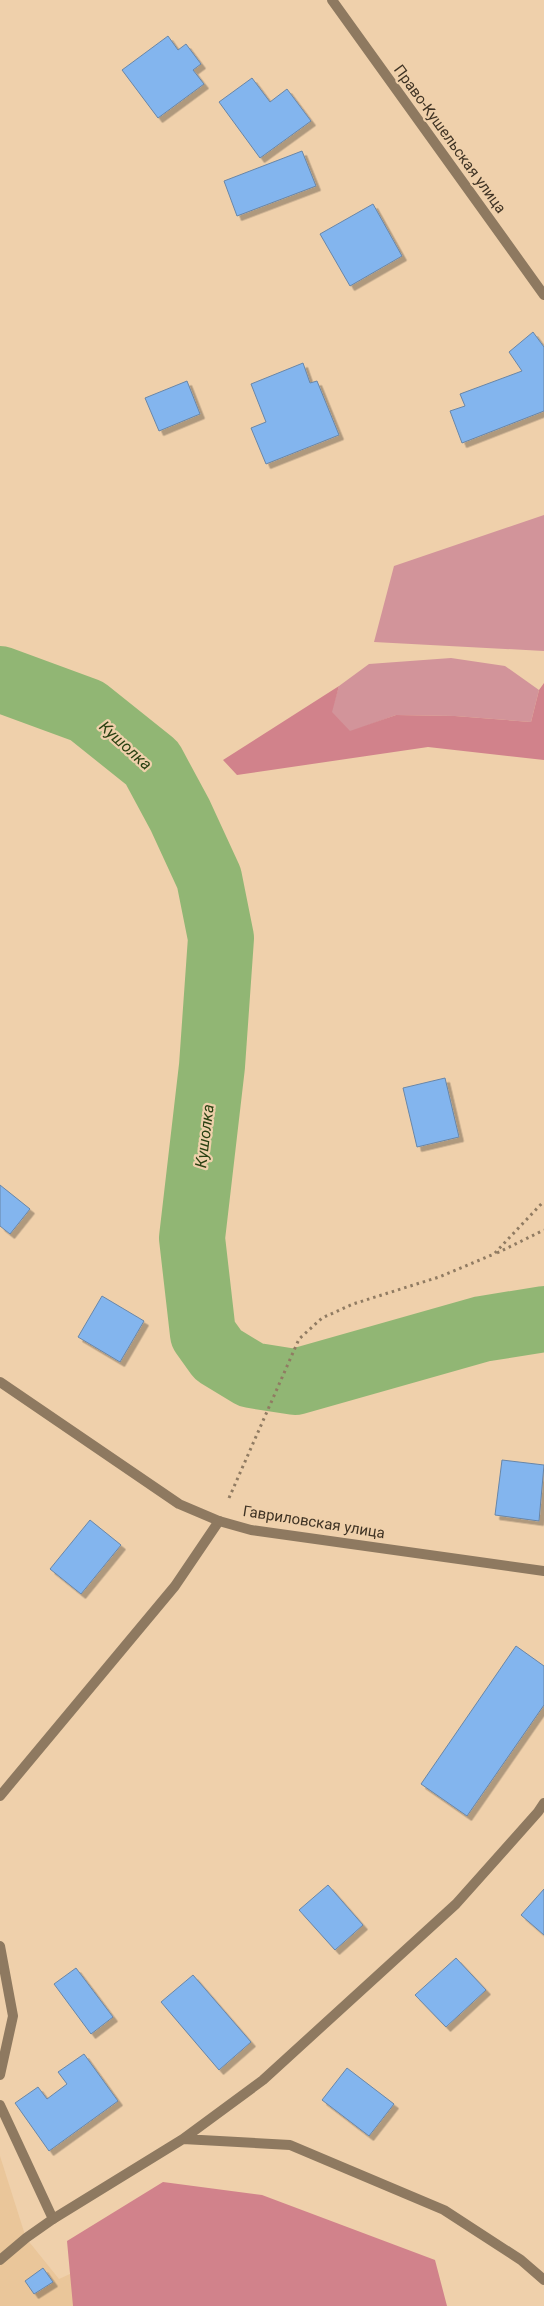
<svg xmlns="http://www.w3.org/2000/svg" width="544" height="2306" viewBox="0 0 544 2306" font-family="Roboto,sans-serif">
	<defs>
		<filter id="shadow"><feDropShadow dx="4.5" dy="4.5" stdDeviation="0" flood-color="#0004"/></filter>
	</defs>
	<rect width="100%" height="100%" fill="#efd0ab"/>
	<path fill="#eac69a" d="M0 2156 26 2238 59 2279 148 2238 180 2306H0Z"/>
	<path fill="#d2949a" d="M544 515V651L374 642 394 566Z
		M451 658 505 666 539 690 531 722 455 716 396 715 350 732 331 712 339 686 369 664Z"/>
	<path fill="#d1828b" d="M544 683V760L428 747 237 775 223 760 339 686 332 712 350 731 396 715 455 716 531 722 539 690Z
		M163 2182 262 2195 435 2260 447 2306H73L67 2241Z"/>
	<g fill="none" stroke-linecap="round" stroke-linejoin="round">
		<path stroke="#91b674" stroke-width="66" d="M0 679 87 711 152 763 180 815 209 878 221 938 212 1066 192 1238 203 1334 218 1355 251 1375 295 1382 482 1329 544 1319"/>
	</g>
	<path fill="#83b5ee" stroke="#6986a7" filter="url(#shadow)" d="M168 36 178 50 186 44 201 64 193 70 204 84 158 118 122 70Z
		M252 78 270 102 287 89 311 121 260 158 219 102Z
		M302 151 316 186 237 216 224 181Z
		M373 204 402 256 350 286 320 234Z
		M533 332 544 347V411L462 443 450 411 465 406 460 394 522 371 509 352Z
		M303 363 310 383 317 381 339 435 266 464 251 428 266 422 251 384Z
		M187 381 200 414 159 431 145 398Z
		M445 1078 459 1137 417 1147 403 1088Z
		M0 1185 30 1209 10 1234 0 1226Z
		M102 1296 144 1321 120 1362 78 1337Z
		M502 1460 544 1465 539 1521 495 1515Z
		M90 1520 121 1545 81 1594 50 1569Z
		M516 1646 544 1666V1705L467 1816 421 1784Z
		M328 1885 363 1925 335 1950 299 1910Z
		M544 1889V1935L521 1915Z
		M456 1958 486 1990 446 2027 415 1995Z
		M76 1968 113 2017 91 2034 54 1984Z
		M193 1975 251 2042 219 2070 161 2002Z
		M84 2054 118 2101 49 2151 15 2103 38 2087 47 2099 67 2084 58 2072Z
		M347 2068 394 2104 369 2136 322 2100Z
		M43 2268 53 2282 34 2294 25 2281Z"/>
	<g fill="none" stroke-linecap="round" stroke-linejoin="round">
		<path stroke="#907b62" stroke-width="3" stroke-dasharray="2.5 4" stroke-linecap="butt" d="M497 1253 544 1230
			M229 1498 299 1339 322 1318 353 1304 439 1277 494 1254 544 1201"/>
		<path stroke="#8e7960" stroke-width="10" d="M0 1796 175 1586 219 1521
			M0 1946 13 2016 0 2075
			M0 2105 53 2219 26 2238 0 2260"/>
		<path stroke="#8e7960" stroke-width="10" d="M332 0 544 295
			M0 1382 179 1504 219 1521 251 1530 544 1571
			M183 2139 263 2080 456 1904 538 1812 544 1803
			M53 2219 183 2139 290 2145 444 2210 521 2260 544 2280"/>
	</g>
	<g text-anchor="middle" stroke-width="4.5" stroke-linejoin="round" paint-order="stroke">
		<g font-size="15" fill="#3f3324" stroke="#efd0ab">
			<text transform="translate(450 139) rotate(54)" y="5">Право-Кушельская улица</text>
			<text transform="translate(314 1522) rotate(9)" y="5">Гавриловская улица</text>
		</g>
		<g font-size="16" font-style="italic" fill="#2a4112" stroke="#efd0ab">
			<text transform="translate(126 745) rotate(42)" y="6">Кушолка</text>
			<text transform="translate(204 1136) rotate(-83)" y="6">Кушолка</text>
		</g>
	</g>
</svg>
